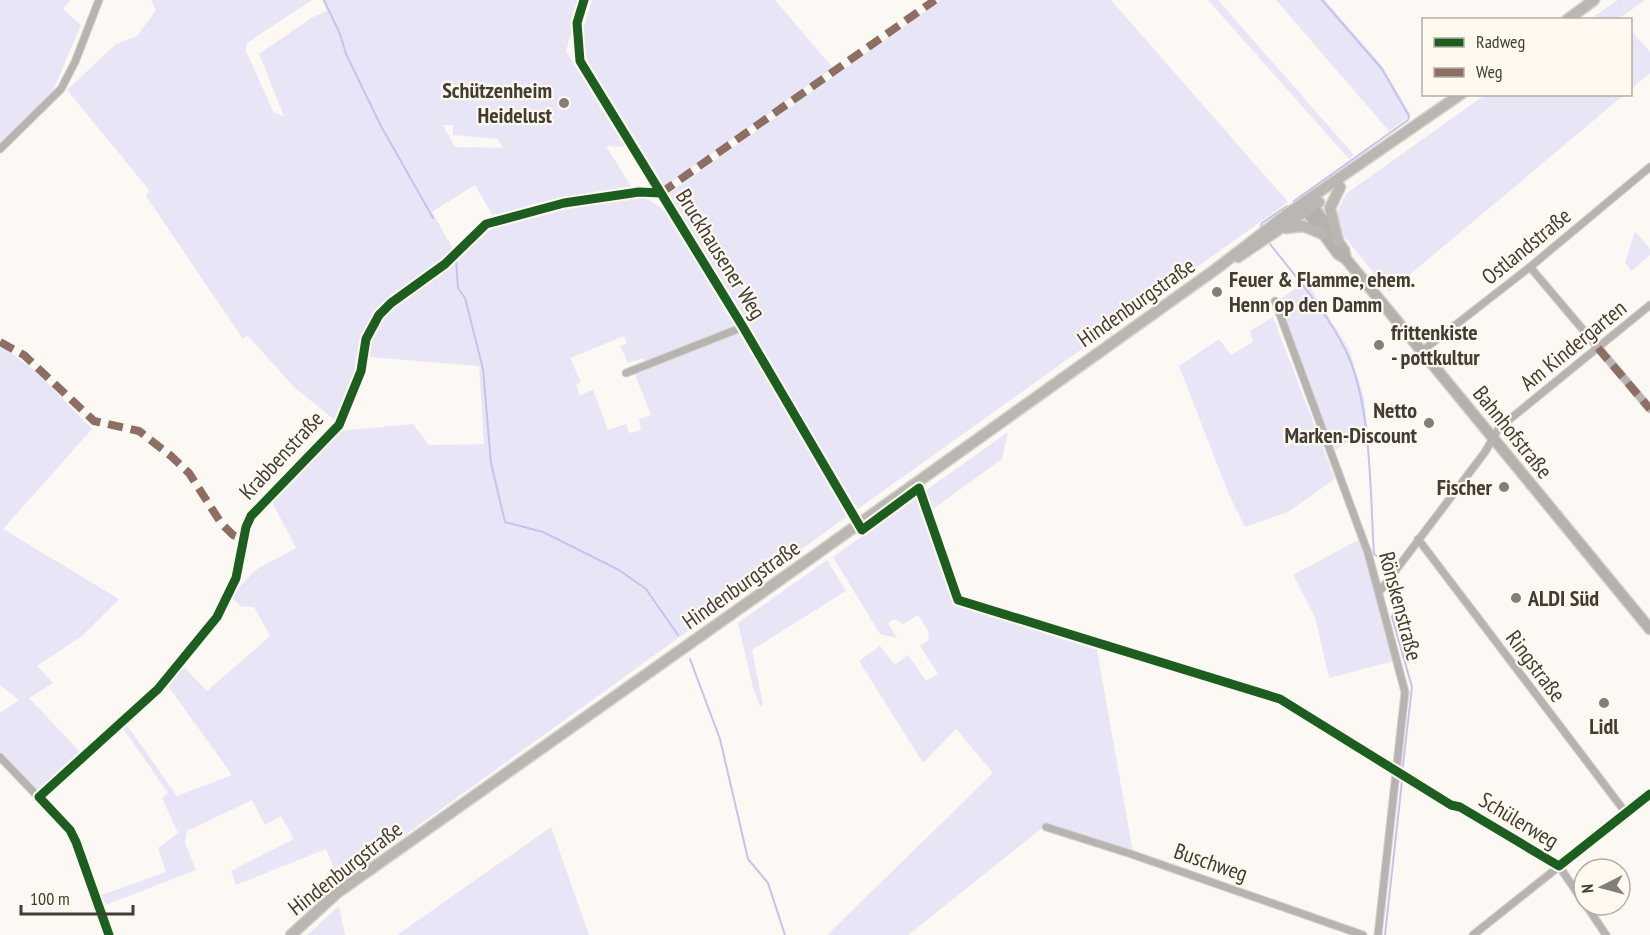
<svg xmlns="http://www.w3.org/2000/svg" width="1650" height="935" viewBox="0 0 1650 935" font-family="'PT Sans Narrow',sans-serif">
	<rect width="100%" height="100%" fill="#fcf8f4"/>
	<path fill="#e8e6f6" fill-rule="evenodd" d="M0 0H71L63 9 81 25 53 91 0 144Z
		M151 0H312L247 43 246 51 274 113 284 116 259 54 313 17 327 11 323 0H581L566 51 625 147 606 146 633 189 527 207 494 218 475 185 432 212 453 249 451 255 386 302 370 321 356 373 336 421 295 388 247 335 243 339 146 196 149 190 67 90 116 44 137 36 156 10ZM443 125H453V135L498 139 503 148 455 147Z
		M592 0H775L833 68 663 188 586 58 582 33Z
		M941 0H1111L1288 202 855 511 668 194Z
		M1208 0H1218L1354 155 1349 159Z
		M1276 0H1325L1382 66 1411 115 1389 131Z
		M1618 0H1645L1619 19H1590Z
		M1631 31 1650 52V73L1631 89Z
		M1485 95H1624L1389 292 1339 230 1338 209 1347 193Z
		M627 197C635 197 642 196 649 200 683 218 715 284 736 318L734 329 646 364 643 358 628 363 620 346 627 344 624 336 570 358 581 382 576 385 580 395 593 390 608 430 626 424 629 433 641 430 639 419 651 415 634 372 743 330 849 515 340 882 326 849 236 885 231 871 294 839 281 816 265 825 252 800 187 831 185 843 196 870 103 906 99 896 166 872 158 848 178 833 162 798 168 793 122 727 126 724 177 796 232 775 166 683 182 665 207 691 270 636 254 607H242L230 596 257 569 296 548 271 500 337 431 413 424 429 445 484 444 479 366 369 357 374 329 395 306 471 246 481 232 504 222 553 209Z
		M1635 231 1650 249V255L1632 271 1625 263Z
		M1306 281 1349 349 1364 398 1368 430 1335 450 1278 301Z
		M1273 317 1335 479 1288 512 1245 527 1229 495 1179 366 1219 339 1231 355 1253 342 1250 331Z
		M3 347 38 373 92 429 3 529 119 599 82 636 37 666 53 683 29 698 83 755 40 792 0 751V713L19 700 0 685V349Z
		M1008 432 1002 459 929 512 922 493Z
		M920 495 957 601 1096 645 1133 852 1046 825 908 935H827L993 773 956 729 923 763 859 661 880 646 895 665 908 655 926 681 938 674 920 646 929 640 928 631 918 615 903 624 894 619 888 623 897 638 880 634 833 557Z
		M1360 539 1394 661 1329 678 1315 617 1293 575Z
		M827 560 846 591 752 650 763 705 760 706 753 688 738 623Z
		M551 827 589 935H397Z
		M339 906 345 935H307Z"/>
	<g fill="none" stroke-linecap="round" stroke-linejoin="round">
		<path stroke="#c5c2ee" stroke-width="2" d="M324 0 340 34 346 54 381 126 433 218
			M1294 201 1408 120 1409 116 1382 69 1322 0
			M1260 229 1262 223 1287 206
			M1270 244C1296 277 1326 311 1345 349 1372 402 1370 494 1374 554L1378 557
			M456 259 458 288 465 298 483 369 491 463 505 522 543 532 619 570 646 589 678 635
			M1394 610 1392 617 1412 687 1402 773
			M690 659 720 739 748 859 768 883 785 935
			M1385 935 1402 781"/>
		<g stroke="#d6d2ce" stroke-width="9">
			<path id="street" d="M584 0 577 23 580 61 743 327 857 523
				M0 149 61 89 75 62 99 0
				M1530 267 1650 409
				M1275 301 1368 553 1405 692 1378 935
				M1422 351 1530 267 1650 167
				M626 373 743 327
				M1418 539 1626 813
				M1380 591 1485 452 1499 428 1650 305
				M0 757 70 830 80 850 109 935
				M39 797 158 689 217 617 236 578 246 527 251 516 339 425 361 371 366 339 379 315 391 303 445 264 486 224 564 203 639 192 661 193
				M1460 807 1559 866 1584 903
				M1046 827 1131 854 1363 935
				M1586 905 1606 935
				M1473 935 1650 794"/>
		</g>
		<g stroke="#d6d2ce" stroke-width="13">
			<path id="secondary" d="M1309 200 1344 250 1346 259
				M1302 205 1338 254 1346 259 1650 629"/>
		</g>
		<g stroke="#d6d2ce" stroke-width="13">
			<path id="primary" d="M1567 20 1594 0
				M1286 228 1303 226 1323 234
				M1338 241 1330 208 1340 187
				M1238 257 1319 202
				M291 935 337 893 825 548 1216 269 1290 212 1461 94"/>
		</g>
		<use href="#street" stroke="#b6b3b0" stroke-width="7"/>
		<use href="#secondary" stroke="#b5b2ae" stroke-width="10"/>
		<use href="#primary" stroke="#bab6b2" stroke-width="10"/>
		<path stroke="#8d6e63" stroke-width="8" stroke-dasharray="15 8" stroke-linecap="butt" d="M661 193 935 0
			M0 342 24 355 94 421 139 431 171 456 189 473 221 523 233 535 244 539
			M1598 348 1650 409"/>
		<g stroke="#fff9f0" stroke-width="13">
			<path id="cycleway" d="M584 0 577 23 580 61 743 327 862 530 919 488 958 600 1280 699 1451 805 1460 807 1559 866 1650 794
				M109 935 76 842 70 830 39 797 158 689 217 617 236 578 246 527 251 516 339 425 361 371 366 339 379 315 391 303 445 264 486 224 564 203 639 192 661 193"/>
		</g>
		<use href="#cycleway" stroke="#1b5e20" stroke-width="9"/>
	</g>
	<g fill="#837e77" stroke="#fff9f0" stroke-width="2">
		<circle cx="564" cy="103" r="6"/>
		<circle cx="1217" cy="292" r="6"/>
		<circle cx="1379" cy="345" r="6"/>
		<circle cx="1429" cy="423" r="6"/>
		<circle cx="1504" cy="487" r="6"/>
		<circle cx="1516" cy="598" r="6"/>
		<circle cx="1604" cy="703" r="6"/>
	</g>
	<g text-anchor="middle" stroke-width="4.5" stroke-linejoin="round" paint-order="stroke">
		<g font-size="22" font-weight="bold" fill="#423c34" stroke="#fff9f0" text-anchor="end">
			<text x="552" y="98">Schützenheim<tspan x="552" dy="25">Heidelust</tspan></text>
			<text x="1229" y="287" text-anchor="start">Feuer &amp; Flamme, ehem.<tspan x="1229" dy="25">Henn op den Damm</tspan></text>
			<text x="1391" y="340" text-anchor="start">frittenkiste<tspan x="1391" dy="25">- pottkultur</tspan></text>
			<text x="1417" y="418">Netto<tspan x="1417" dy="25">Marken-Discount</tspan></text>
			<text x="1492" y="495">Fischer</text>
			<text x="1528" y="606" text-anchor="start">ALDI Süd</text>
			<text x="1604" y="734" text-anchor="middle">Lidl</text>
		</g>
		<g font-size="22" fill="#423c34" stroke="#fff9f0">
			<text transform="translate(1526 246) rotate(-39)" y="8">Ostlandstraße</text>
			<text transform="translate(721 254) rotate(58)" y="8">Bruckhausener Weg</text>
			<text transform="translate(1136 302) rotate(-35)" y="8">Hindenburgstraße</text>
			<text transform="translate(1573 345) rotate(-39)" y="8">Am Kindergarten</text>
			<text transform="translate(1513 432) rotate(51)" y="8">Bahnhofstraße</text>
			<text transform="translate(281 455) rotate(-47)" y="8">Krabbenstraße</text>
			<text transform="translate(741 584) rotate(-35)" y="8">Hindenburgstraße</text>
			<text transform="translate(1401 606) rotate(75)" y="8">Rönskenstraße</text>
			<text transform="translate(1536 666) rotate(53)" y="8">Ringstraße</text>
			<text transform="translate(1519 820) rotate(31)" y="8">Schülerweg</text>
			<text transform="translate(1211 862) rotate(19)" y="8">Buschweg</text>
			<text transform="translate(345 868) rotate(-38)" y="8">Hindenburgstraße</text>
		</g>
	</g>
	<rect x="1422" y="18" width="210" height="78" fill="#fff9f0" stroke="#b3ada5" stroke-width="1.5"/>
	<rect x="1434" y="38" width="30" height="9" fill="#1b5e20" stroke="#b3ada5" stroke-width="1.5"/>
	<text x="1476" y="48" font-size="18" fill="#423c34">Radweg</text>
	<rect x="1434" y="68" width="30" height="9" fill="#8d6e63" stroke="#b3ada5" stroke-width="1.5"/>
	<text x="1476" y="78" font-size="18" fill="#423c34">Weg</text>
	<g transform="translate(1602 887) rotate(264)"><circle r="28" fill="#fff9f0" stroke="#b3ada5" stroke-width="1.5"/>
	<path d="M0-4.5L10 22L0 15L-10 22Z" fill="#837e77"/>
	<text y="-9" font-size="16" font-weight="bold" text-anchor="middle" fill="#423c34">N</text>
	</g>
	<path d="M21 905v9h112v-9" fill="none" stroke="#423c34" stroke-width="3"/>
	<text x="30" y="905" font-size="18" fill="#423c34" stroke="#fff9f0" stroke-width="4.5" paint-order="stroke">100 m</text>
</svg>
